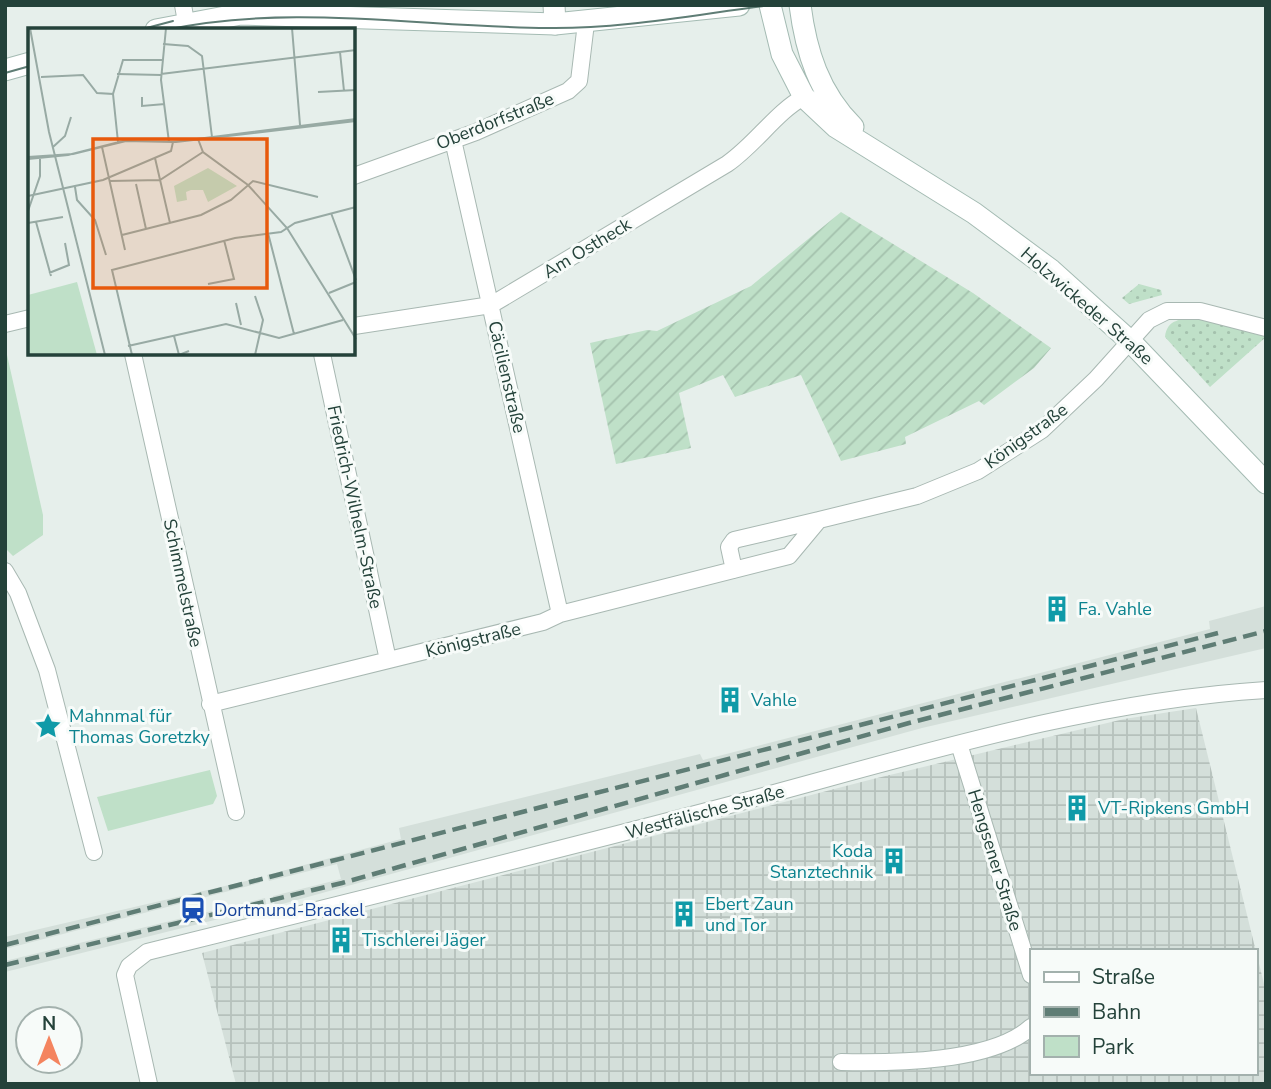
<svg xmlns="http://www.w3.org/2000/svg" width="1271" height="1089" viewBox="0 0 1271 1089" font-family="'Nunito Sans',sans-serif">
	<defs>
		<pattern id="industrial-grid" width="8" height="8" patternUnits="userSpaceOnUse" patternTransform="scale(1.75)"><rect width="8" height="8" fill="#d4dfda"/><path d="M0 4h8M4 0v8" fill="none" stroke="#b6c1bc"/></pattern>
		<pattern id="grass-dots" width="8" height="8" patternUnits="userSpaceOnUse" patternTransform="scale(1.75)"><rect width="8" height="8" fill="#bfe0c8"/><path d="M2 2h.1M6 6h.1" fill="none" stroke="#a4c1ad" stroke-width="1.8" stroke-linecap="round"/></pattern>
		<pattern id="garden-furrows" width="10" height="10" patternUnits="userSpaceOnUse" patternTransform="scale(1.75)"><rect width="10" height="10" fill="#bfe0c8"/><path d="M-1 1l2-2M0 10L10 0M9 11l2-2" fill="none" stroke="#a4c1ad"/></pattern>
	</defs>
	<rect width="100%" height="100%" fill="#e6efeb"/>
	<path fill="#d4dfda" d="M1266 606V648L922 728 275 906 273 896 341 879 337 864 269 881 267 875 401 839 399 828 700 754 703 760 1210 629 1209 621Z
		M259 878 260 883 5 949V937Z
		M265 898 267 907 5 972V961Z"/>
	<path fill="url(#industrial-grid)" fill-rule="evenodd" d="M1196 708 1266 992V1084H236L202 953 873 779 1124 719ZM1031 951H1255V1073H1031Z"/>
	<path fill="url(#grass-dots)" d="M1139 284 1161 290 1162 295 1129 304 1122 298Z
		M1196 318 1266 337 1210 387 1165 337C1167 319 1181 319 1196 318Z"/>
	<path fill="#bfe0c8" d="M5 346 43 515V535L13 556 5 548Z
		M210 770 217 796 213 804 108 831 97 797Z"/>
	<path fill="url(#garden-furrows)" d="M841 212 973 293 1051 348 1034 368 984 405 979 401 905 437 906 444 841 461 801 375 735 397 723 375 679 393 691 448 616 464 590 343 647 330 657 331 751 286Z"/>
	<g fill="none" stroke-linecap="round" stroke-linejoin="round">
		<g stroke="#a8b8b2" stroke-width="18">
			<path id="minor" d="M183 5 186 22
				M453 140 560 614
				M354 176 476 132 568 91 579 81 586 23
				M5 324 30 318
				M354 326 491 305 727 164C755 145 777 111 804 97
				M133 354 236 812
				M322 354 388 660
				M734 570 729 547 734 540 819 520
				M5 571 18 593 47 670 94 852
				M210 704 543 622 560 614 789 556 819 520 917 496 978 471 1042 430 1096 379 1149 320 1167 311H1200L1266 328
				M959 744 1031 975
				M841 1062C893 1063 991 1063 1031 1027
				M149 1084 125 975 129 966 147 952C345 903 544 854 741 802 913 756 1088 701 1266 690"/>
		</g>
		<g stroke="#a8b8b2" stroke-width="23">
			<path id="tertiary" d="M554 5 555 24"/>
		</g>
		<g stroke="#a4bbb3" stroke-width="23">
			<path id="secondary" d="M770 5 782 54 804 97 836 127 974 213 1051 270 1131 342 1266 483
				M800 5C806 52 819 93 853 127
				M156 30 241 14 555 24 739 5
				M5 70 30 63"/>
		</g>
		<use href="#minor" stroke="#fff" stroke-width="16"/>
		<use href="#tertiary" stroke="#fff" stroke-width="21"/>
		<use href="#secondary" stroke="#fff" stroke-width="21"/>
		<path stroke="#5f7d75" stroke-width="2" d="M139 30 173 21
			M165 30C291 3 421 27 548 28 622 29 698 14 771 5
			M5 73 30 66"/>
		<path stroke="#5f7d75" stroke-width="4.5" stroke-dasharray="14 7" stroke-linecap="butt" d="M5 945 1218 633
			M5 965 342 883 909 723 1266 631"/>
	</g>
	<defs>
		<g id="building-bare" transform="scale(2.1)"><path d="M-4-6H4V6H1V3H-1V6H-4ZM-2.5-4.3h1.7v1.8h-1.7ZM.8-4.3h1.7v1.8H.8ZM-2.5-1h1.7V.8h-1.7ZM.8-1h1.7V.8H.8Z" fill="#0f9aa8" stroke="#f7fbf9" stroke-width="2.5" paint-order="stroke"/></g>
		<g id="sight-bare" transform="scale(2.1)"><path d="M0-6L1.8-2.2L6-1.7L2.9 1.2L3.7 5.4L0 3.3L-3.7 5.4L-2.9 1.2L-6-1.7L-1.8-2.2Z" fill="#0f9aa8" stroke="#f7fbf9" stroke-width="2.5" paint-order="stroke"/></g>
		<g id="station-bare" transform="scale(2.1)"><path d="M-3-6H3Q5-6 5-4V2Q5 4 3 4L4.5 6H3L1.5 4h-3L-3 6H-4.5L-3 4Q-5 4-5 2V-4Q-5-6-3-6ZM-3.5-4v3h7v-3ZM-3.5 1v1.5H-2V1ZM2 1v1.5H3.5V1Z" fill="#1a4fb4" stroke="#f7fbf9" stroke-width="2.5" paint-order="stroke"/></g>
	</defs>
	<g fill-rule="evenodd">
		<use href="#building-bare" x="1057" y="609"/>
		<use href="#building-bare" x="730" y="700"/>
		<use href="#sight-bare" x="48" y="726"/>
		<use href="#building-bare" x="1077" y="808"/>
		<use href="#building-bare" x="894" y="861"/>
		<use href="#station-bare" x="193" y="910"/>
		<use href="#building-bare" x="684" y="914"/>
		<use href="#building-bare" x="341" y="940"/>
	</g>
	<g text-anchor="middle" stroke-width="6" stroke-linejoin="round" paint-order="stroke">
		<g font-size="18" fill="#24423a" stroke="#f7fbf9">
			<text transform="translate(495 121) rotate(-22)" y="6">Oberdorfstraße</text>
			<text transform="translate(587 248) rotate(-31)" y="6">Am Ostheck</text>
			<text transform="translate(1087 306) rotate(41)" y="6">Holzwickeder Straße</text>
			<text transform="translate(507 377) rotate(77)" y="6">Cäcilienstraße</text>
			<text transform="translate(1026 436) rotate(-36)" y="6">Königstraße</text>
			<text transform="translate(355 507) rotate(78)" y="6">Friedrich-Wilhelm-Straße</text>
			<text transform="translate(183 583) rotate(78)" y="6">Schimmelstraße</text>
			<text transform="translate(473 640) rotate(-14)" y="6">Königstraße</text>
			<text transform="translate(705 812) rotate(-15)" y="6">Westfälische Straße</text>
			<text transform="translate(995 860) rotate(73)" y="6">Hengsener Straße</text>
		</g>
		<g font-size="18" fill="#0d838f" stroke="#f7fbf9" text-anchor="start">
			<text x="1078" y="615">Fa. Vahle</text>
			<text x="751" y="706">Vahle</text>
			<text x="69" y="722">Mahnmal für<tspan x="69" dy="21">Thomas Goretzky</tspan></text>
			<text x="1098" y="814">VT-Ripkens GmbH</text>
			<text x="873" y="857" text-anchor="end">Koda<tspan x="873" dy="21">Stanztechnik</tspan></text>
			<text x="705" y="910">Ebert Zaun<tspan x="705" dy="21">und Tor</tspan></text>
			<text x="362" y="946">Tischlerei Jäger</text>
		</g>
		<g font-size="18" fill="#164399" stroke="#f7fbf9" text-anchor="start">
			<text x="214" y="916">Dortmund-Brackel</text>
		</g>
	</g>
	<g transform="translate(28 28)">
		<rect width="327" height="327" fill="#e6efeb"/>
		<path d="M49 254 69 327H0V267Z" fill="#bfe0c8"/>
		<path d="M180 140 209 158 180 174 175 162H163L158 164 159 172 149 174 146 158Z" fill="#bfe0c8"/>
		<path fill="none" stroke="#98aaa4" stroke-width="2" d="M2 0 21 104 77 327M138 0 133 52 141 114M264 0 272 97M135 16 160 18 174 28 184 109M312 24 316 63M89 46 133 47M133 46 328 22M13 49 55 47 69 65 85 66 90 114M290 64 328 62M85 66 95 32H134M114 69V78L137 76M170 111 175 124 220 157 259 200 328 311M25 119 37 108 43 89M74 119 97 222M0 129 45 126 98 113 145 114 328 91M127 130 142 195M0 131 40 127 95 113 148 114 328 93M82 153 132 152 175 124M108 156 118 201M47 159 49 172 67 192 78 227M0 168 75 152 143 123 145 114M0 183 12 148V131M303 185 328 252M8 194 23 248M0 195 35 189M240 205 266 306M94 207 173 187 203 172 225 153 290 169M21 245 41 237 37 215M180 256 206 251 196 212M301 265 328 254M227 268 235 292 227 327M208 275 213 297M146 308 151 327 161 323M100 318 198 296 251 310 315 292M104 327 84 242 207 210 253 204 267 195 328 179"/>
		<path fill="#e8590c" fill-opacity="0.15" stroke="#e8590c" stroke-width="3.5" d="M65 111H239V260H65Z"/>
		<rect width="327" height="327" fill="none" stroke="#24423a" stroke-width="3.5"/>
	</g>
	<rect width="1271" height="1089" fill="none" stroke="#24423a" stroke-width="14"/>
	<rect x="1030" y="949" width="228" height="126" fill="#f7fbf9" stroke="#a3b1ad" stroke-width="2"/>
	<rect x="1044" y="972" width="35" height="10" fill="#ffffff" stroke="#a3b1ad" stroke-width="2"/>
	<text x="1092" y="984" font-size="21" fill="#24423a">Straße</text>
	<rect x="1044" y="1007" width="35" height="10" fill="#5f7d75" stroke="#a3b1ad" stroke-width="2"/>
	<text x="1092" y="1019" font-size="21" fill="#24423a">Bahn</text>
	<rect x="1044" y="1036" width="35" height="21" fill="#bfe0c8" stroke="#a3b1ad" stroke-width="2"/>
	<text x="1092" y="1054" font-size="21" fill="#24423a">Park</text>
	<g transform="translate(49 1040)"><circle r="33" fill="#f7fbf9" stroke="#a3b1ad" stroke-width="2"/>
	<path d="M0-5L12 26L0 18L-12 26Z" fill="#f4845f"/>
	<text y="-10" font-size="19" font-weight="bold" text-anchor="middle" fill="#24423a">N</text>
	</g>
</svg>
